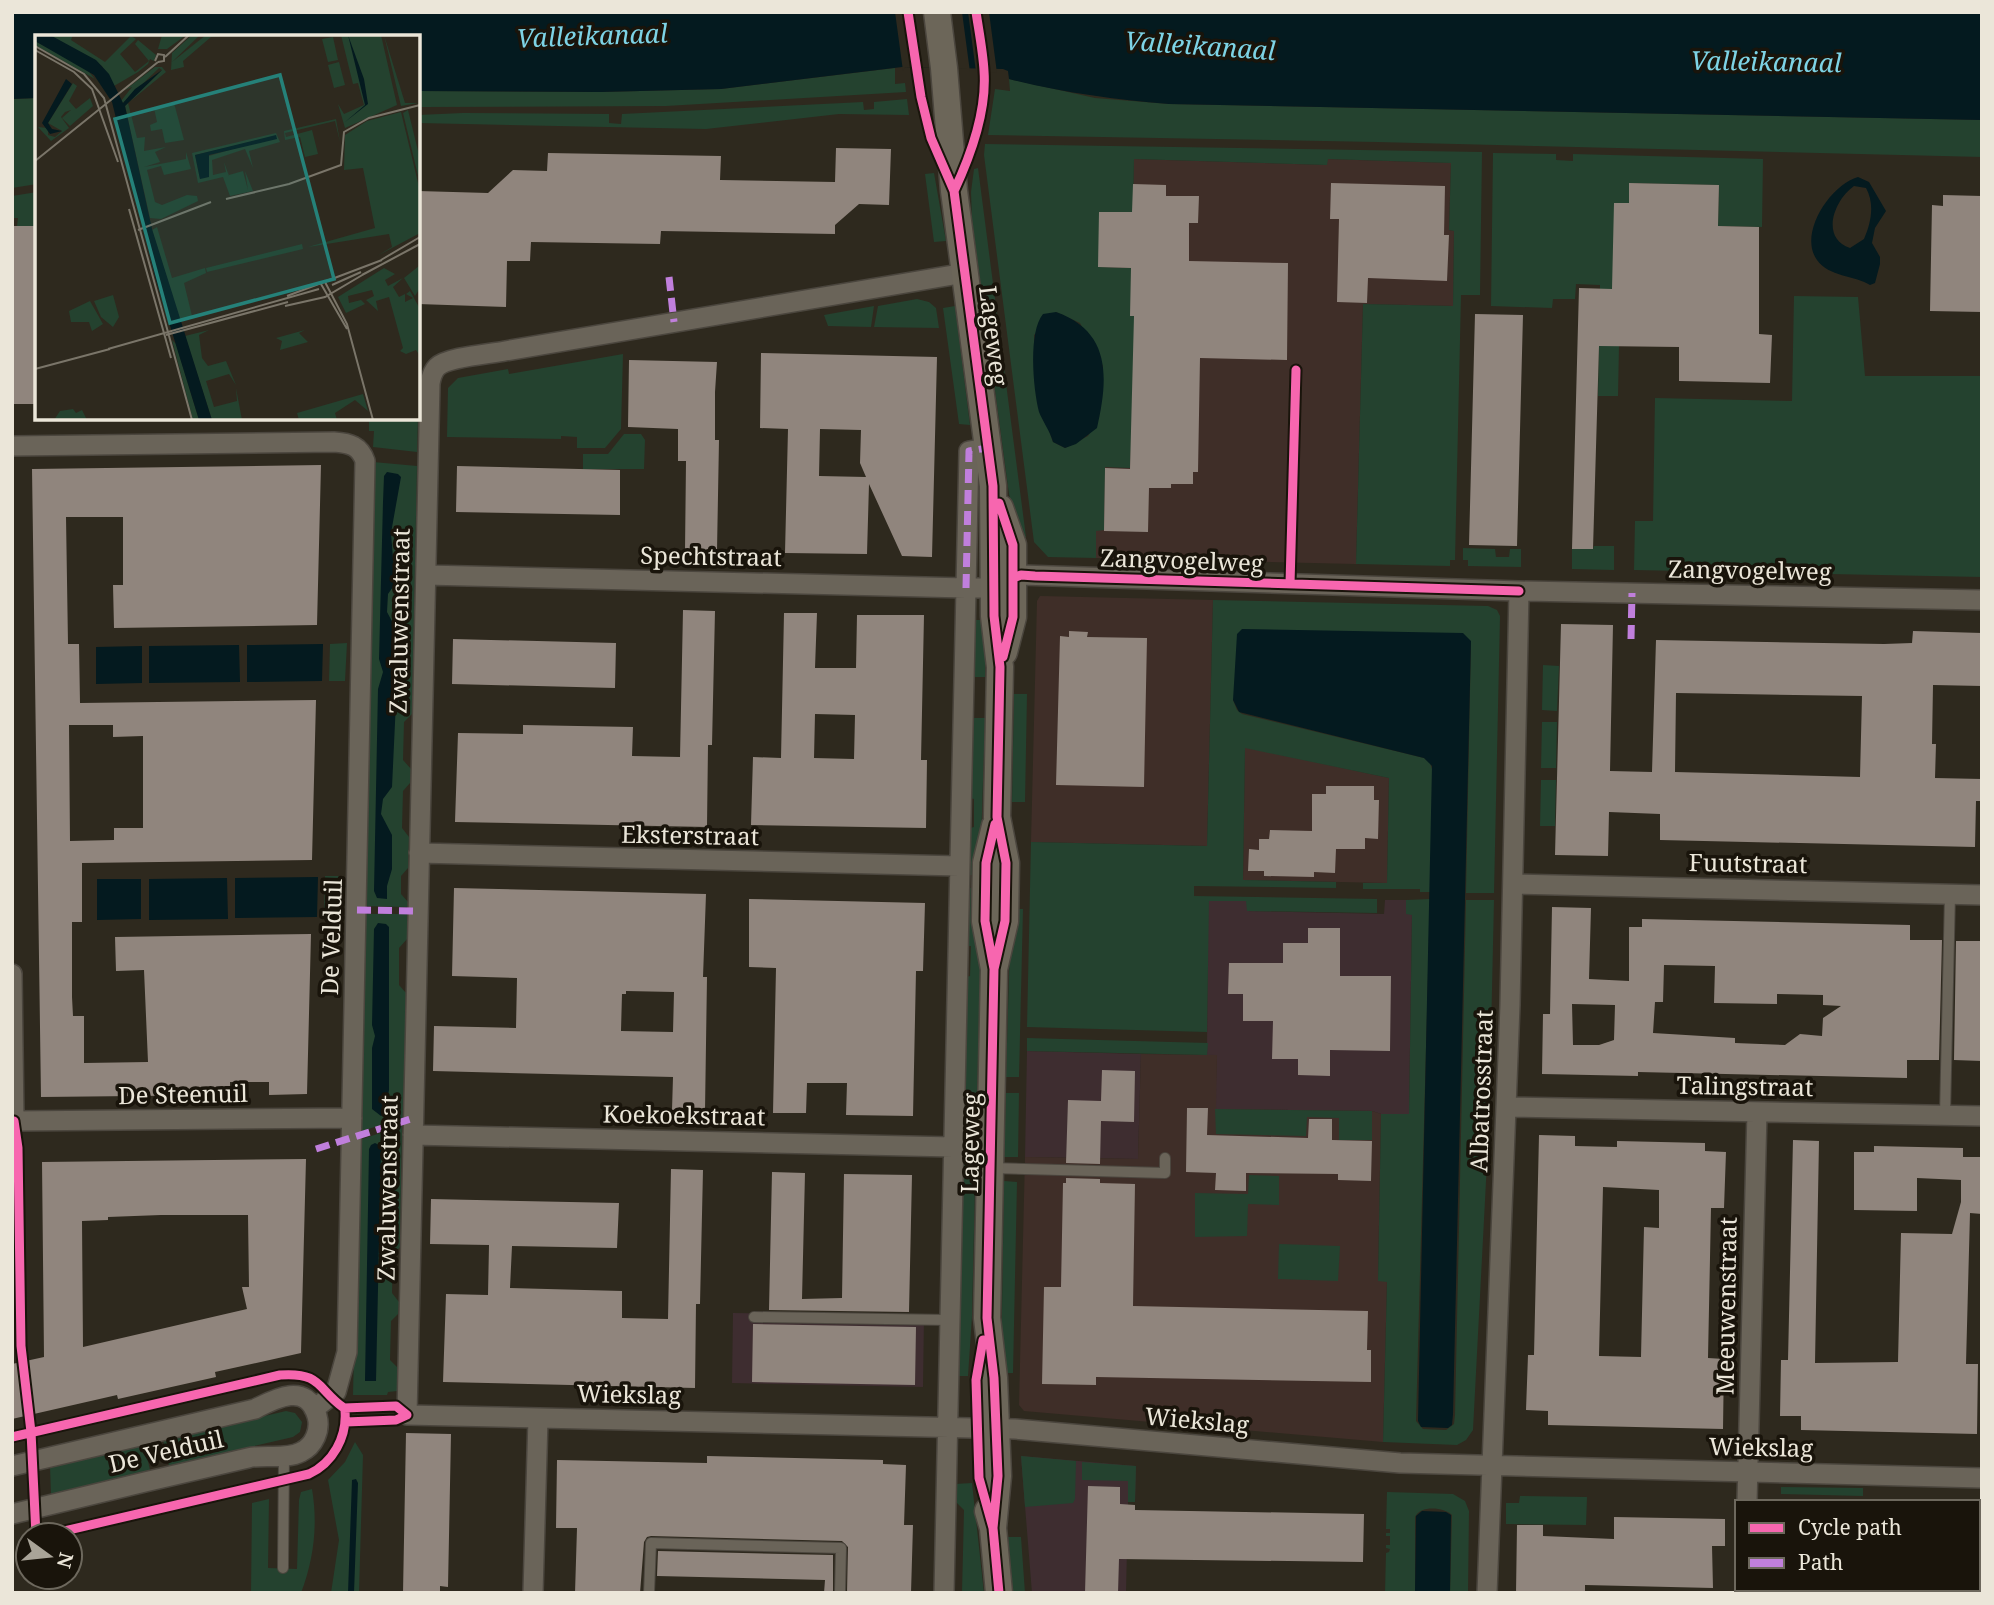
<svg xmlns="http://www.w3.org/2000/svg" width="1994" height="1605" viewBox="0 0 1994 1605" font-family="'Noto Serif',serif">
	<rect width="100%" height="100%" fill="#2e291e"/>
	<path fill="#3e2d30" d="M1385 900H1406V914H1412L1409 1115 1381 1114 1372 1111 1215 1109 1217 1055H1207L1208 901H1247V911L1384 914Z
		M1027 1051 1141 1054 1138 1159 1025 1157Z
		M733 1313 924 1316 923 1387 732 1383Z
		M1021 1456 1136 1466 1135 1502H1128L1126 1593H1032Z"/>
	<path fill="#3f2e28" d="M1134 159 1327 165V159L1451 163 1449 230 1454 231 1453 306 1363 304 1356 564 1096 558V530H1104L1105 467 1130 468 1099 268 1100 212H1133Z
		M1040 596 1213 600 1207 846 1031 842 1037 601Z
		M1245 747 1389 778 1387 883 1243 880Z
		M1141 1054 1217 1055 1216 1109 1372 1111 1381 1114 1378 1280 1387 1281 1383 1442 1024 1411 1019 1405 1025 1157 1138 1159Z"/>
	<path fill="#24422f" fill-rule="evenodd" d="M895 68V84L905 83 906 92 666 106 418 107V91L600 92 721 89Z
		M1009 79 1095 98 1169 104 1982 120V157L1377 142 988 135 995 89 1010 91Z
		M37 98V184L12 188V99Z
		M907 99 909 115 839 114 706 129 418 123V115L463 113 609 114V123L621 124 622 114 863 102 864 110 874 109V102Z
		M985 144 1482 152 1480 295H1461L1455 560H1450V566L1356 564 1363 304 1453 306 1454 231 1449 230 1451 163 1328 159 1327 165 1134 159 1133 212H1100L1099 267 1132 268 1138 316 1130 468 1105 467 1104 530 1096 531V558L1048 557 1034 542 984 155ZM1056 312 1080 323 1103 366 1099 418 1088 436 1065 448 1053 442 1037 397 1034 335Z
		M1493 153 1556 154V160L1573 161V154L1763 159 1762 227 1718 226 1719 185 1629 183V203H1614L1619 346 1618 396H1598L1600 285 1576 284 1575 299H1553L1552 308 1491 306Z
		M978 168 1026 537 1020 538 1009 494 972 220 971 192 974 169Z
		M934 173 946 241 934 242 925 174Z
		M37 192V226H17L18 218H12V196Z
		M1794 296 1858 297 1865 376H1982V577L1634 570 1635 521H1653L1655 398 1792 401Z
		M917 299 929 302 936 308 939 328 874 327 878 306Z
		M874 306 871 327 828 326 824 315Z
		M955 306 970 425 959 424 943 308Z
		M623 354 621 429 605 448H577V437L561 436V439L447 437 448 388 458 378 508 369 509 374Z
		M369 418H418L417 452 373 447 374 431H369Z
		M624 434H641L645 440 644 469H583V454H608Z
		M373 462 417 466 412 714 404 722 403 760 411 769 410 783 403 791 402 828 409 837 408 868 401 876V894L408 902 407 907 364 906Z
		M1594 546H1614V570L1572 569V549H1593Z
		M1463 548 1495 549 1496 557H1509L1510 549H1521V567L1468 566V560H1463Z
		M1213 600 1488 606 1497 610 1500 616 1494 893H1466L1471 641 1233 700 1237 710 1242 714 1424 758 1430 763 1433 772 1430 892H1420V889H1363V883H1387L1389 778 1245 748 1243 880 1336 882V888L1194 886V896L1377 899V913L1247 911 1246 901H1209L1207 1032 1027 1027 1031 842 1207 846Z
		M974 620H987L985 677H973Z
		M347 643 345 681H329L330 644Z
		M1543 665 1559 666 1557 711 1542 710Z
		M1014 694H1027L1025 802H1012Z
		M972 718H985L980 875H969L970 828 974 827V799L970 798Z
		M1542 722H1557L1556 768H1541Z
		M1541 780H1556L1555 826H1540Z
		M325 876H343L342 917H324Z
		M969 888 979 889 980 970 972 1316 968 1376H958L966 977 970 976 971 946H967Z
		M1430 899 1416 1421 1423 1429 1446 1430 1454 1424 1455 1415 1466 900H1494L1489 1124 1473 1430 1466 1440 1457 1445 1383 1442 1387 1282 1378 1281 1381 1114H1409L1412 915 1406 914V900Z
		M1011 909H1023L1019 1077H1006Z
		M363 914H407V939L399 948V985L406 993 403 1118 359 1132Z
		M1027 1038 1208 1043 1207 1055 1027 1051Z
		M1006 1093H1019L1018 1157H1004Z
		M1215 1109 1372 1111V1140H1339V1118L1307 1117 1306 1136 1216 1134Z
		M402 1126 400 1247 393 1255 392 1293 399 1302 398 1314 391 1321 390 1360 397 1367V1391L388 1392 387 1395H353L359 1140Z
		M1249 1175 1279 1176V1205L1248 1204 1247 1236 1195 1237V1193L1248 1194Z
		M1004 1181 1017 1182 1013 1373H1001Z
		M1279 1244 1340 1246 1338 1281 1278 1279Z
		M286 1411 295 1413 302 1422 300 1432 293 1437 169 1466 163 1440Z
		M355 1442 363 1455 359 1593H331L339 1540 328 1480 345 1462Z
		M144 1444 150 1470 51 1494 50 1466Z
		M1021 1456 1076 1461 1075 1499 1073 1503 1025 1507Z
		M1082 1462 1136 1466 1135 1502H1128V1481L1082 1480Z
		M972 1483 984 1593H962L964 1510 955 1501V1484Z
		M1781 1487 1863 1488V1496L1781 1494Z
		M312 1489C318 1524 314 1559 301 1593H251L252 1503 269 1499 268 1568 297 1569 299 1500 301 1492Z
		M1387 1492 1453 1494 1465 1501 1469 1511 1468 1593H1450L1452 1515C1444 1507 1420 1505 1415 1517V1593H1385L1386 1553 1389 1552 1390 1549 1386 1548V1545H1390V1536H1386V1533H1390V1529H1386Z
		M1520 1496 1587 1497 1586 1525 1506 1524V1503H1519Z
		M1008 1537H1021L1025 1593H1013Z"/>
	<path fill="#041a1f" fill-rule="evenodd" d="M12 12H1982V120L1169 104C1112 99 1064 93 1009 79L1008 71 1003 69 902 67 721 89 600 92 418 91V37H37V98L12 99Z
		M1858 177 1869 182 1886 211 1875 228 1872 243 1880 257V264L1875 283 1870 285C1854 275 1829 277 1817 260 1798 234 1830 185 1858 177ZM1854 186 1866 188C1875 204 1871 223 1864 239L1850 248C1820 238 1834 200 1854 186Z
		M1056 312C1112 332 1108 379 1097 428L1076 444 1065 448 1053 442C1050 431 1043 422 1039 412 1033 389 1028 332 1043 314Z
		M387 472 398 474 401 477 391 533 395 584 388 594 387 612 395 627 397 680 392 787 383 799 381 814 392 835V869L387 886V899L377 898 374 891 378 689 383 672 379 659 383 502 384 476Z
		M1242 629 1463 633 1471 641 1453 1414 1452 1425 1448 1428 1421 1427 1418 1421 1432 766 1424 758 1239 712 1233 700 1237 634Z
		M323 644 322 681 247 682V645Z
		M239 645 240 682 149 683V646Z
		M142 646V683L96 684V647Z
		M318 877 317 917 235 918V878Z
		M227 878 228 919 149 920V879Z
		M141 879V919L97 920V879Z
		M378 923 386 924 389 927V1090L385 1113 381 1116 372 1109V1048L375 1036 372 1025 374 929Z
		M375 1143 379 1145 381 1149 376 1381H365L369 1149 371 1145Z
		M356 1479 358 1483 354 1593H348L352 1480Z
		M1422 1511 1446 1512 1451 1515 1450 1593H1415L1416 1516Z"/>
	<path fill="#2e291e" d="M895 12H962L970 72 967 69 905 67 903 71Z
		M968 12H989L997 73 976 72Z"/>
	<path fill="#90857d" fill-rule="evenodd" d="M836 148 891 149 889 205 859 204 835 225V234L661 231 660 244 531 242 530 261H507L506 307 418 304V191L488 193 513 170 547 171 548 153 721 156 720 180 835 182Z
		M1331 183 1445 186 1444 235H1449L1447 281 1368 278 1367 303 1337 302 1339 219H1330Z
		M1629 183 1719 185 1718 226 1759 227V334L1772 335 1770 383 1679 381V347L1599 346 1593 549H1572L1579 288 1612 289 1614 203H1629Z
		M1133 184 1166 185V196H1199L1198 223H1189V261L1288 263 1287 360 1200 358 1198 472H1193V484H1171V488H1149L1148 532 1104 531 1105 468 1130 469 1134 316H1130L1131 268 1098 267 1099 212H1132Z
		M1943 195 1982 196V312L1930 311 1932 205 1943 206Z
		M12 226H37V404H12Z
		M1475 314 1523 315 1517 546 1469 545Z
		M761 353 937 357 932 557 902 556 869 484 867 554 785 553 788 429 760 428ZM820 429 861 430 860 463 866 477 819 476Z
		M629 360 717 362 715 392V440H719L717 551H685L686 461H678V429L628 427Z
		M321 465 317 625 114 628 113 585H123V517H66L68 644H79L80 703 316 700 312 860 82 863V922H72V997L73 1016H84V1063L148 1062 144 970 116 971 115 937 311 934 307 1094 269 1095V1082H230V1095L41 1097 32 469ZM69 725H113V737L143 736V828H114V840L70 841Z
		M457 466 620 470V515L456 512Z
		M683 610 715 611 712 745H708L707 827 455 822 458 733 523 734V725L633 727 632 756 680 757Z
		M784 613H817L815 668H856L857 615H924L921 760H927L926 828 751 825 753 757 781 758ZM815 714 855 715 854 759 814 758Z
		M1561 624 1613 625 1610 771 1652 772 1656 640 1884 644 1912 643 1913 631 1982 633V686L1933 685 1932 744H1936L1935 778 1982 779V801H1976L1975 847 1660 840V814L1609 812 1608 856 1555 855ZM1676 693 1862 696 1860 777 1675 772Z
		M1069 631 1088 632 1087 637 1147 638 1144 787 1056 785 1060 636 1069 637Z
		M453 639 616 643 615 688 452 684Z
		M1326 786H1374V800H1379L1378 839 1365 838V849H1336L1335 873 1314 872V877L1264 876V871H1248L1249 849 1259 850V839H1269L1270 830 1312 831V794H1326Z
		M454 888 706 894 703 977H707L705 1111 672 1110 673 1077 433 1071 434 1026 516 1028 517 978 452 976ZM626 991 674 992 673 1032 621 1031 622 994H626Z
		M749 899 925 903 923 971H916L913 1116 846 1115 847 1083H807L806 1113H773L776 968 749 967Z
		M1552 907 1591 908 1589 979 1629 981V927H1642V919L1910 925V940H1942L1939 1060H1907V1078L1638 1072V1076L1542 1074 1543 1014H1550ZM1664 965 1715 966 1714 1003 1777 1004V994L1823 995V1005L1841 1006 1823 1018 1822 1036 1800 1034 1785 1045 1735 1043V1038L1653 1033 1655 1002H1663ZM1572 1004 1615 1005 1614 1040 1599 1045H1573Z
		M1308 928H1340V976H1391L1390 1051 1330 1050V1076L1298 1075V1059H1272L1273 1021H1243V994H1228L1229 963H1283V943H1308Z
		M1956 941H1982V1061L1954 1060Z
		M1102 1070 1135 1071 1134 1122 1101 1121 1100 1164 1066 1163 1068 1100 1101 1101Z
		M1187 1108H1208L1207 1135 1308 1138 1309 1119H1332V1140L1372 1141 1371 1181 1338 1180V1174L1246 1173V1191L1215 1190 1216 1173 1186 1172Z
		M1539 1135 1575 1136V1146L1617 1147V1141L1705 1143V1151L1726 1152 1724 1208H1711L1708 1358 1724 1359 1723 1429 1548 1425V1411L1526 1410 1528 1355H1534ZM1603 1187 1659 1190V1228L1644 1227 1641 1357 1599 1356Z
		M1793 1140 1819 1141 1815 1363 1898 1362 1901 1233 1952 1234 1961 1202V1180L1917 1178V1211L1854 1210V1152H1874V1146L1963 1148V1157H1982V1214L1970 1213 1966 1364H1978L1977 1434 1801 1430V1416H1780L1781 1360H1788Z
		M306 1159 301 1353 215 1372 216 1377 118 1399 117 1395 12 1419V1364L44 1357 42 1162ZM161 1215H248L249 1287H242L247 1309 83 1347 82 1221 108 1220V1217Z
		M671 1169 703 1170 700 1304H696L695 1388 443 1382 446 1294 488 1295 489 1245 430 1244 431 1199 619 1203 617 1248 512 1246 510 1288 622 1291V1318L668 1319Z
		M772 1172 805 1173 802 1299 842 1298 844 1174 912 1175 909 1312 769 1310Z
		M1066 1178 1100 1179V1183L1135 1184 1133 1306 1368 1311 1367 1350H1371V1382L1096 1377V1385L1042 1384 1044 1287H1061L1063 1183H1066Z
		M753 1324 916 1327 915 1385 752 1382Z
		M406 1433 451 1434 448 1587 440 1586V1593H403Z
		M707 1456 883 1460V1464L906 1465 904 1525H913L911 1593H847L848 1547 842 1541 651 1536 647 1537 644 1542 640 1593H575L577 1528H556L557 1460 707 1463Z
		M1088 1486 1120 1487V1504L1135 1505V1510L1364 1514 1363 1562 1119 1559 1118 1593H1085Z
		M1614 1517 1725 1519V1546H1712L1713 1588 1585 1585V1593H1516L1517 1525H1543V1536L1614 1539Z
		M658 1551 833 1555V1593H824L825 1580 657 1576Z"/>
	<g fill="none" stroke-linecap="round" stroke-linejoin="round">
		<g stroke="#4b463e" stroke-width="12">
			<path id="lane" d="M1945 1115 1950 894
				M991 1168 1165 1173V1158
				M754 1317 949 1320
				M283 1568 284 1456
				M649 1593 651 1543 841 1548 840 1593"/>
		</g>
		<g stroke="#4b463e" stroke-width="22">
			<path id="street" d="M965 273 505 351C490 354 447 357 437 367 433 371 431 378 430 383L407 1415 1015 1429 1400 1463 1982 1478
				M12 446 334 442C350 443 360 446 365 461L347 1352 336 1392 314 1409
				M426 575 966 588H987L1021 575 1519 591 1982 600
				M419 853 959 866
				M1513 884 1982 895
				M12 974 14 1121 352 1118
				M1507 1107 1982 1116
				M413 1135 953 1147
				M12 1466 255 1409C276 1398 307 1382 317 1416 321 1430 314 1446 301 1452 286 1460 264 1454 248 1458 169 1476 91 1495 12 1514
				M1747 1502 1757 1112
				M533 1593 538 1418
				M944 1593 969 451 987 448
				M1487 1593 1510 1005 1519 591
				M1745 1593 1746 1589"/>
		</g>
		<g stroke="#4b463e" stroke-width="29">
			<path id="secondary" d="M937 12 944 68 954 191 993 486 994 616 1000 667 997 817 1006 863 1005 921 994 969
				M1000 508 1013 545V617L1004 652
				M988 1511 993 1528 999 1593
				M993 1528 998 1476 994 1378 987 1318 994 969 985 921 986 863 995 826"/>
		</g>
		<use href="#lane" stroke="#6a6459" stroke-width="10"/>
		<use href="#street" stroke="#6a6459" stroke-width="19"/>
		<use href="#secondary" stroke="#6c6659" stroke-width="26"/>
		<path stroke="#c07fdc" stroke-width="7" stroke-dasharray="14 7" stroke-linecap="butt" d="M669 277 674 322
			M966 588 969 451 987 448
			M1631 639 1632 593
			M357 910 418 911
			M316 1149 414 1118"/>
		<g stroke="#19140b" stroke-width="13">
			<path id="cycleway" d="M908 12 921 97 931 138 954 191 993 486 994 616 1000 667 997 817 1006 863 1005 921 994 969
				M954 191C971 155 987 112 984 71 983 52 979 32 976 12
				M999 503 1013 545V617L1003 657
				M1013 578 1021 575 1035 576 1519 591
				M1290 584 1296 370
				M14 1121 18 1148 21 1346 31 1432 36 1535
				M983 1340 976 1380 979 1478 993 1528 999 1593
				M12 1437 280 1375C322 1372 317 1389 344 1408L396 1406 407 1415 396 1420 346 1422
				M993 1528 998 1476 994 1378 987 1318 994 969 985 921 986 863 995 824
				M47 1535 309 1474C333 1463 347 1437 345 1411"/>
		</g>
		<use href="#cycleway" stroke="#f766af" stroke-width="9"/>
	</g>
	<g text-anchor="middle" stroke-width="7" stroke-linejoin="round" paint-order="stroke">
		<g font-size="24" fill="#ebe6d9" stroke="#19140b">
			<text transform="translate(993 336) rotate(83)" y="8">Lageweg</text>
			<text transform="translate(711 557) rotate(1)" y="8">Spechtstraat</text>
			<text transform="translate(1182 561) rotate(2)" y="8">Zangvogelweg</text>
			<text transform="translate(1750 571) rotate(1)" y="8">Zangvogelweg</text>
			<text transform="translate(400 621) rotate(-89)" y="8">Zwaluwenstraat</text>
			<text transform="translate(690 836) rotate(1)" y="8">Eksterstraat</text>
			<text transform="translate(1748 864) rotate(1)" y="8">Fuutstraat</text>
			<text transform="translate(332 937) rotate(-88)" y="8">De Velduil</text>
			<text transform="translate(1745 1087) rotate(1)" y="8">Talingstraat</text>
			<text transform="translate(1482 1091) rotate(-88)" y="8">Albatrosstraat</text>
			<text transform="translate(183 1095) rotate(-1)" y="8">De Steenuil</text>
			<text transform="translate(684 1116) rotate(1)" y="8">Koekoekstraat</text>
			<text transform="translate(971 1143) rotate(-89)" y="8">Lageweg</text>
			<text transform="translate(388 1188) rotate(-89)" y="8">Zwaluwenstraat</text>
			<text transform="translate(1727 1306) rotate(-89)" y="8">Meeuwenstraat</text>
			<text transform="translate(629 1395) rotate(1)" y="8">Wiekslag</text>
			<text transform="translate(1197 1421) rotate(5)" y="8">Wiekslag</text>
			<text transform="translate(1761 1448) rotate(1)" y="8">Wiekslag</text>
			<text transform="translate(166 1452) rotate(-13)" y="8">De Velduil</text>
		</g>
		<g font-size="26" font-style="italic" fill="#7dd3e5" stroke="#19140b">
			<text transform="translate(592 36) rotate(-2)" y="9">Valleikanaal</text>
			<text transform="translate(1200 46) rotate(4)" y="9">Valleikanaal</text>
			<text transform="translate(1766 62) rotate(1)" y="9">Valleikanaal</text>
		</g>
	</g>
	<g transform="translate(35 35)">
		<rect width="385" height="385" fill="#2e291e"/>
		<path d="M15 0H38L36 5 70 27 96 1 101 4 85 19 100 37 114 26 100 9 103 5 121 20 119 26 115 24 113 29 103 37 79 51 67 31ZM127 0H151L132 14H123ZM157 0H165L137 27 171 0H197L176 2 148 26 149 32 136 35 137 18ZM306 0H346L362 70 310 93 303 69 309 79 329 70 323 48 318 49ZM349 0 370 68H383L366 71ZM298 2 303 25 293 27 287 4ZM0 6 51 33 71 58 60 44 0 10ZM304 27 310 50 299 53 293 30ZM120 32H127L131 37 93 68 102 103 110 102 109 116 131 112 120 117 125 127 109 132 151 124V117L156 134 129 140 126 131 112 135 120 167 127 170 152 160 162 161 163 166 126 184 115 183 90 71 127 35 124 33 88 68 86 66 97 52 90 55ZM38 48 42 51 34 66 41 74 55 63 58 71 35 91 27 83 36 75 30 77 26 82 34 93 16 106 3 92 13 93V100L20 102 27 96 13 88ZM139 68 149 105 130 108 127 94 116 96 115 90 122 87 119 73ZM373 75 385 124V149L368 78ZM366 77 385 156V198L342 221 357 212 354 199 273 212 340 193 328 133 309 135 310 100 332 86ZM301 84 305 107 300 86 250 98 251 102 277 95 283 119 270 122 265 102 250 105 249 96ZM241 98 245 107 214 116 218 133 210 114 177 125 178 140 191 137 189 127 194 141 191 122 194 140 208 136 213 155 210 136 218 156 195 161 188 142 163 148 157 118ZM242 101 174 121 165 144 160 120ZM122 192 137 243 170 233 171 238 149 248 157 281 176 277 145 286 117 195ZM267 209 268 214 172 237 171 233ZM384 231 385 253 380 261 369 243ZM349 233 360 239 350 245 353 251 368 243 358 252 364 262 370 259V267L378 263 371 259 375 256 385 274V321L381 315 371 319 365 316 368 313 354 262 341 266 343 276 331 265 339 261 337 255 313 261 314 268 326 265 330 269 311 278 303 262ZM78 260 84 282 78 292 66 282 59 266ZM55 266 68 289 57 296 54 287H36L34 276ZM174 295 164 300 167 323 173 331 191 326 201 350 194 339 171 346 179 372 202 366 201 353 207 385H177L150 301ZM270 295 264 298 273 307 245 315 247 306 241 303ZM137 305 141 309 164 385H158ZM328 359 333 376 320 365 300 378 302 385H264L262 378ZM38 374 41 378 47 375 52 385H19L25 376Z" fill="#24422f" fill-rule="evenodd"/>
		<path d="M0 0H15L61 25 74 39 88 68 100 54 127 35 90 71 117 194 177 385H164L121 245 77 67 59 40 0 6ZM313 0 329 44 333 69 310 87 330 70ZM31 44 37 49 13 88 17 94 27 96 15 99 7 88ZM241 100 242 104 174 120V142L165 144 160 120Z" fill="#041a1f"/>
		<path fill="none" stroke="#7a7569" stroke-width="2" d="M0 11 49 39 69 63 157 385M0 15 39 37 57 54 83 127M130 22 154 0M120 26 123 19 129 20V26L123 27M0 126 123 27M191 164 254 149 306 130 309 97 334 83 385 70M94 174 136 323M103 195 176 167M346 225 385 202M327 240 385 209M290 247 312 289 338 385M286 249 312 294M297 250 326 237M252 261 347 225M250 271 290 262 329 239M131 300 253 267M73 314 284 254M0 334 75 314"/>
		<path fill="#258179" fill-opacity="0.15" stroke="#258179" stroke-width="3.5" d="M245 40 299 244 135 288 80 84Z"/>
		<rect width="385" height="385" fill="none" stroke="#ebe6d9" stroke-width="3.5"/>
	</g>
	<rect width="1994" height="1605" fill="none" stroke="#ebe6d9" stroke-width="28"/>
	<rect x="1735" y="1500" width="245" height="91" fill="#19140b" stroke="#6d685d" stroke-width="2"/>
	<rect x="1749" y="1523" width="35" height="10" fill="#f766af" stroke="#6d685d" stroke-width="2"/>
	<text x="1798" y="1535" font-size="21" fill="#ebe6d9">Cycle path</text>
	<rect x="1749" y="1558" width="35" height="10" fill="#c07fdc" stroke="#6d685d" stroke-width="2"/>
	<text x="1798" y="1570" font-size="21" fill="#ebe6d9">Path</text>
	<g transform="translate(49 1556) rotate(105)"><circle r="33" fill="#19140b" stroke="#6d685d" stroke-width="2"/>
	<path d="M0-5L12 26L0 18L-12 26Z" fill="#a9a498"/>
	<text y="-10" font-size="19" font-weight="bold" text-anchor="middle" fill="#ebe6d9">N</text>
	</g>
</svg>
